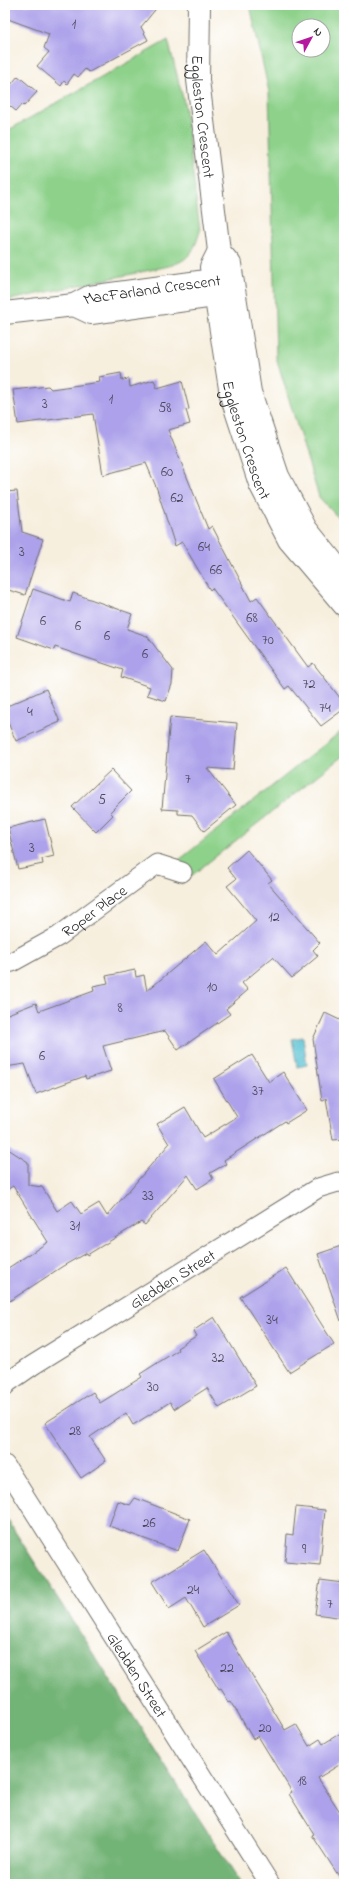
<svg xmlns="http://www.w3.org/2000/svg" width="349" height="1889" viewBox="0 0 349 1889" font-family="'Indie Flower',sans-serif">
	<rect width="100%" height="100%" fill="#fff"/>
	<filter id="ink" filterUnits="userSpaceOnUse"><feTurbulence type="fractalNoise" baseFrequency=".025" numOctaves="2"/><feDisplacementMap in="SourceGraphic" scale="8" xChannelSelector="R" yChannelSelector="G"/><feConvolveMatrix kernelMatrix="1 2 1 2 8 2 1 2 1" color-interpolation-filters="sRGB"/></filter>
	<filter id="wash" filterUnits="userSpaceOnUse"><feTurbulence type="fractalNoise" baseFrequency=".012" numOctaves="4" result="noise"/><feDisplacementMap in="SourceGraphic" scale="16" xChannelSelector="R" yChannelSelector="G"/><feGaussianBlur stdDeviation="0.9" result="paint"/><feColorMatrix in="noise" values="0 0 0 0 0 0 0 0 0 0 0 0 0 0 0 0 0 1.4 0 .05"/><feComposite in="paint" operator="in"/></filter>
	<g filter="url(#wash)">
		<rect width="100%" height="100%" fill="#f7efde"/>
		<path fill="#8dd18a" stroke="#5c7e5a" fill-rule="evenodd" d="M250 5H344V524L319 497 276 357 269 92ZM299 26H323V50H299Z
			M168 40 184 102 200 231C194 251 190 260 169 266L5 301V132Z
			M344 729V755L181 884 182 872 179 860Z"/>
		<path fill="#72b376" stroke="#4e6f50" d="M5 1516 241 1884H5Z"/>
		<path fill="#57c1d3" stroke="#41767f" d="M303 1037 307 1065 297 1067 292 1039Z"/>
		<g id="blocks">
			<path fill="#aca1ea" d="M5 5H159L141 27 148 40 89 72 85 69 78 77 74 74 67 84 64 81 61 86 37 66 49 52 44 48 49 34 5 18Z
				M18 76 37 92 24 106 22 104 16 111 5 102V92Z
				M121 373 122 380 129 379 130 387 154 380 157 388 182 381 189 409 186 410 190 424 168 430 208 529 212 526 251 601 257 597 308 667 313 663 344 703V709L321 726 289 686 285 689 212 588 210 590 182 542 175 546 157 489 146 463 103 475 93 414 18 424 13 390 48 386 51 389 100 382 99 377Z
				M17 491 22 532 43 539 25 595 5 589V492Z
				M33 589 70 602 73 593 132 614 127 629 147 636 173 670 172 684 166 701 147 695 150 687 121 677 123 670 55 647 54 650 17 637Z
				M46 689 60 722 16 741 5 716V707Z
				M170 717 237 723 233 770 207 768 236 805 204 831 192 815 178 814V810L162 809Z
				M111 770 131 791 110 812 113 815 96 832 72 807Z
				M45 819 54 856 42 859 43 864 18 869 8 828Z
				M247 850 272 880 268 883 320 943 313 950 318 956 292 978 273 957 242 983 248 990 226 1009 230 1014 178 1050 165 1031 103 1046 111 1071 86 1079 85 1076 36 1094 25 1064 5 1067V1015L36 1003 39 1011 94 991 93 986 108 983 106 976 135 970 136 977 144 975 147 991 206 941 218 955 256 921 227 886 236 879 227 868Z
				M325 1013 344 1022V1139L333 1140 326 1098 322 1101 313 1039Z
				M252 1055 269 1082 283 1072 307 1110 286 1123 285 1121 224 1160 226 1164 210 1173 213 1179 197 1189 188 1175 145 1225 141 1222 87 1255 86 1253 63 1266 5 1304V1270L48 1242 13 1186 5 1191V1147L28 1162V1185L42 1187 57 1211 72 1201 81 1214 99 1203 107 1216 169 1144 157 1124 185 1107 203 1138 237 1117 214 1079Z
				M344 1245V1321H341L318 1254Z
				M286 1268 334 1344 289 1372 240 1297Z
				M214 1317 256 1386 219 1408 207 1388 174 1409 170 1402 133 1425 126 1413 90 1437 106 1461 81 1478 45 1423 93 1392 100 1403 142 1377 140 1374 178 1350 177 1348 196 1336 193 1331Z
				M135 1498 190 1519 178 1551 109 1526 118 1501 130 1505Z
				M296 1507 325 1510 320 1565 285 1562 287 1534 293 1535Z
				M204 1550 239 1605 203 1627 186 1598 169 1609 152 1582Z
				M320 1580 344 1583V1618L315 1614Z
				M226 1632 285 1730 296 1724 309 1746 320 1739 323 1744 344 1731V1762L318 1778 344 1818V1884L312 1835 314 1834 289 1794 292 1792 258 1736 253 1739 231 1701 229 1702 221 1689 219 1690 195 1651Z"/>
		</g>
	</g>
	<g filter="url(#ink)">
		<use href="#blocks" fill-opacity="0" stroke="#72706a" stroke-width="1"/>
		<g fill="none" stroke-linecap="round" stroke-linejoin="round">
			<g stroke="#72706a" stroke-width="21">
				<g id="minor">
					<path id="s1" d="M5 963 12 962 59 936 157 864 182 872"/>
					<path id="s2" d="M5 1386 7 1383 33 1365 318 1188 338 1182 344 1183"/>
					<path id="s3" d="M5 1465 270 1884"/>
				</g>
			</g>
			<g stroke="#72706a" stroke-width="24">
				<g id="tertiary">
					<path id="s4" d="M199 5 198 80 219 251 230 264 250 392 278 476 306 529 344 576"/>
					<path id="s5" d="M219 251 211 267 231 395 260 484 289 540 344 605"/>
					<path d="M74 305 91 313 229 294"/>
					<path id="s6" d="M5 313 74 305 89 297 228 278"/>
				</g>
			</g>
			<use href="#minor" stroke="#fff" stroke-width="19"/>
			<use href="#tertiary" stroke="#fff" stroke-width="22"/>
		</g>
	</g>
	<g text-anchor="middle" stroke-width="3.5" stroke-linejoin="round" paint-order="stroke">
		<g font-size="14" fill="#4b485b">
			<text x="74" y="28">1</text>
			<text x="111" y="403">1</text>
			<text x="45" y="408">3</text>
			<text x="165" y="412">58</text>
			<text x="167" y="476">60</text>
			<text x="177" y="502">62</text>
			<text x="204" y="551">64</text>
			<text x="22" y="556">3</text>
			<text x="216" y="574">66</text>
			<text x="252" y="622">68</text>
			<text x="43" y="625">6</text>
			<text x="78" y="630">6</text>
			<text x="107" y="640">6</text>
			<text x="268" y="644">70</text>
			<text x="145" y="658">6</text>
			<text x="309" y="688">72</text>
			<text x="325" y="712">74</text>
			<text x="30" y="716">4</text>
			<text x="188" y="783">7</text>
			<text x="102" y="804">5</text>
			<text x="32" y="852">3</text>
			<text x="274" y="921">12</text>
			<text x="212" y="991">10</text>
			<text x="120" y="1012">8</text>
			<text x="42" y="1060">6</text>
			<text x="258" y="1095">37</text>
			<text x="148" y="1200">33</text>
			<text x="75" y="1230">31</text>
			<text x="272" y="1324">34</text>
			<text x="218" y="1362">32</text>
			<text x="153" y="1391">30</text>
			<text x="75" y="1435">28</text>
			<text x="149" y="1527">26</text>
			<text x="304" y="1553">9</text>
			<text x="193" y="1594">24</text>
			<text x="330" y="1608">7</text>
			<text x="227" y="1672">22</text>
			<text x="265" y="1732">20</text>
			<text x="302" y="1785">18</text>
		</g>
		<g font-size="16" fill="#2b2b2b" stroke="#fff">
			<text dy="6" stroke="none"><textPath href="#s4" startOffset="112">Eggleston Crescent</textPath></text>
			<text dy="6" stroke="none"><textPath href="#s6" startOffset="150">MacFarland Crescent</textPath></text>
			<text dy="6" stroke="none"><textPath href="#s5" startOffset="195">Eggleston Crescent</textPath></text>
			<text dy="6" stroke="none"><textPath href="#s1" startOffset="104">Roper Place</textPath></text>
			<text dy="6" stroke="none"><textPath href="#s2" startOffset="199">Gledden Street</textPath></text>
			<text dy="6" stroke="none"><textPath href="#s3" startOffset="248">Gledden Street</textPath></text>
		</g>
	</g>
	<rect width="349" height="1889" fill="none" stroke="#fff" stroke-width="20"/>
	<g transform="translate(311 38) rotate(50)"><circle r="19" fill="#ffffff" stroke="#aaaaaa"/>
	<path d="M0-3L7 15L0 10L-7 15Z" fill="#b5179e"/>
	<text y="-6" font-size="11" font-weight="bold" text-anchor="middle" fill="#2b2b2b">N</text>
	</g>
</svg>
